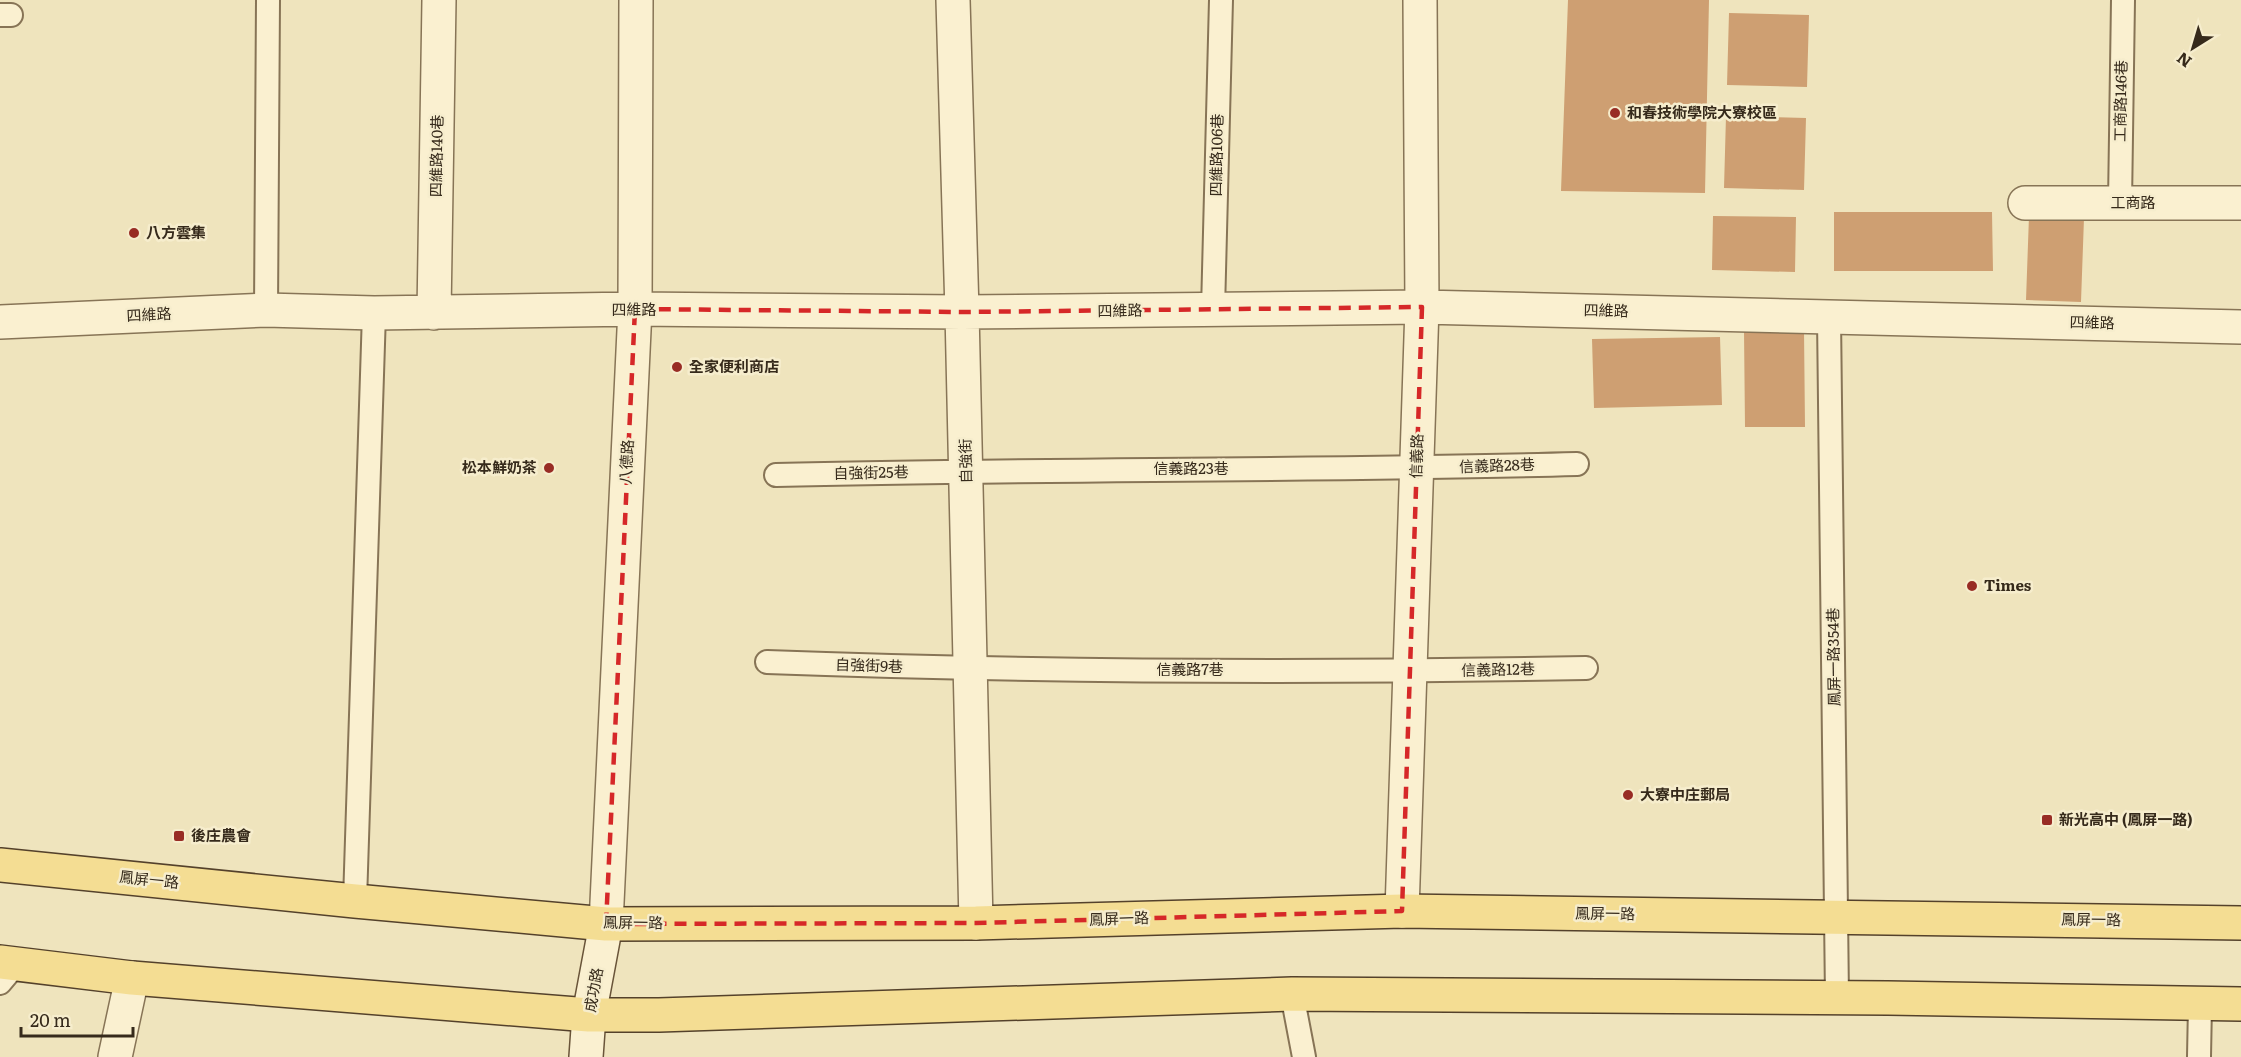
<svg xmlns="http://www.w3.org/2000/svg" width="2241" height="1057" viewBox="0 0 2241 1057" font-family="Literata,'Noto Sans TC',serif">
	<rect width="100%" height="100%" fill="#efe4bd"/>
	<path fill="#ce9f72" d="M1568 0H1709L1705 193 1561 191Z
		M1729 13 1809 15 1807 87 1727 85Z
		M1726 116 1806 118 1804 190 1724 188Z
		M1834 212H1992L1993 271H1834Z
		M1713 216 1796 217 1795 272 1712 270Z
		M2029 216 2084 218 2081 302 2026 300Z
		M1804 330 1805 427H1745L1744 331Z
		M1720 337 1722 405 1594 408 1592 339Z"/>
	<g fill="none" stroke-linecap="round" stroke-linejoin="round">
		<g stroke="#877456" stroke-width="26">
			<path id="lane" d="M0 15H11
				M2120 203 2123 0
				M266 310 268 0
				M1213 310 1221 0
				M1829 317 1837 998
				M776 475C1043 469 1310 471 1577 464
				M767 662C1040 672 1313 673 1586 668
				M355 901 374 313
				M0 983 16 964
				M1292 994 1304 1057
				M2199 1057 2200 1005"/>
		</g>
		<g stroke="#877456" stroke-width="36">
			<path id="street" d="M953 0 962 312 976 923
				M2025 203H2241
				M434 313 439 0
				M0 322 266 310 374 313 635 309 962 312 1422 307 2241 327
				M1402 911 1422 307 1420 0
				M606 924 635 309 636 0
				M115 1057 132 978"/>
		</g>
		<g stroke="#695439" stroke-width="36">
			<path id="secondary" d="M586 1057 589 1015 606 924"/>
		</g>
		<g stroke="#54412b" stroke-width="36">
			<path id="primary" d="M0 865 355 901 606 924 976 923 1402 911 2241 923
				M0 962 132 978 589 1015H659L1292 994 1888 998 2241 1004"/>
		</g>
		<use href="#lane" stroke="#faf0d0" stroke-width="22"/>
		<use href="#street" stroke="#faf0d0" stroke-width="33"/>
		<use href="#secondary" stroke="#faf0d0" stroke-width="33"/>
		<use href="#primary" stroke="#f4dd93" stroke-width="33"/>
	</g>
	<path fill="none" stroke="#d62828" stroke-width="4.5" stroke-dasharray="12 8" stroke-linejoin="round" d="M1422 307 1402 911 976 923 606 924 635 309 962 312Z"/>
	<g fill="#982c24" stroke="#f6edcd" stroke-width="2">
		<circle cx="1615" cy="113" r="6"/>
		<circle cx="134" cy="233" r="6"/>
		<circle cx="677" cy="367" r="6"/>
		<circle cx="549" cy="468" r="6"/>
		<circle cx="1972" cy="586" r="6"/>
		<circle cx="1628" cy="795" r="6"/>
		<rect x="2041" y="814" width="12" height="12" rx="3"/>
		<rect x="173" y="830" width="12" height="12" rx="3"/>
	</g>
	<g text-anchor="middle" stroke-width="5" stroke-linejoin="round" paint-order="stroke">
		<g font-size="15" fill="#362a1b" stroke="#f6edcd">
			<text transform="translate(2121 101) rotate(-89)" y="5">工商路146巷</text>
			<text transform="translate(1217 155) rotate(-89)" y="5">四維路106巷</text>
			<text transform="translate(437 156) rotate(-89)" y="5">四維路140巷</text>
			<text x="2133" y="208">工商路</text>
			<text x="634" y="315">四維路</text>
			<text transform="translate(1120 311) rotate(-1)" y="5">四維路</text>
			<text transform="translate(1606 311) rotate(1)" y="5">四維路</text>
			<text transform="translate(149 315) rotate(-3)" y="5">四維路</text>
			<text transform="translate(2092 323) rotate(1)" y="5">四維路</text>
			<text transform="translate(1417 456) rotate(-88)" y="5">信義路</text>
			<text transform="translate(966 461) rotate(-91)" y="5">自強街</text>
			<text transform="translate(627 462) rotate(-87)" y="5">八德路</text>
			<text transform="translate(1497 466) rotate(-2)" y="5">信義路28巷</text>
			<text x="1191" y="474">信義路23巷</text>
			<text transform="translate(871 473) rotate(-1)" y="5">自強街25巷</text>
			<text transform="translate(1834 657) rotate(-91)" y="5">鳳屏一路354巷</text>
			<text transform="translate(869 666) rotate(2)" y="5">自強街9巷</text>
			<text x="1190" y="675">信義路7巷</text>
			<text transform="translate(1498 670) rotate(-1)" y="5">信義路12巷</text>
			<text transform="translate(149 880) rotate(6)" y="5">鳳屏一路</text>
			<text transform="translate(1605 914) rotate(1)" y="5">鳳屏一路</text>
			<text transform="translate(1119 919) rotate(-2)" y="5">鳳屏一路</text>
			<text transform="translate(2091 920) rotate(1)" y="5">鳳屏一路</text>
			<text transform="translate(633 923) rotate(1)" y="5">鳳屏一路</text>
			<text transform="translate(594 990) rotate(-80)" y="5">成功路</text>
		</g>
		<g font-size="15" font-weight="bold" fill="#362a1b" stroke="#f6edcd" text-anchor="start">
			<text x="1627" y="118">和春技術學院大寮校區</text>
			<text x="146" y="238">八方雲集</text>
			<text x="689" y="372">全家便利商店</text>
			<text x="537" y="473" text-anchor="end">松本鮮奶茶</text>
			<text x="1984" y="591">Times</text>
			<text x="1640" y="800">大寮中庄郵局</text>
			<text x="2059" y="825">新光高中 (鳳屏一路)</text>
			<text x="191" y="841">後庄農會</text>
		</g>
	</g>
	<g transform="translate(2193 48) rotate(217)" stroke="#f6edcd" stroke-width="4.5" paint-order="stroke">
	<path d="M0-4.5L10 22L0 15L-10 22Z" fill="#362a1b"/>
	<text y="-9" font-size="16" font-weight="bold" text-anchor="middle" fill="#362a1b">N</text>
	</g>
	<path d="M21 1027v9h112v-9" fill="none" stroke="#362a1b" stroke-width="3"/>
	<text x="30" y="1027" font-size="18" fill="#362a1b" stroke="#f6edcd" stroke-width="4.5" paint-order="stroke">20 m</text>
</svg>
